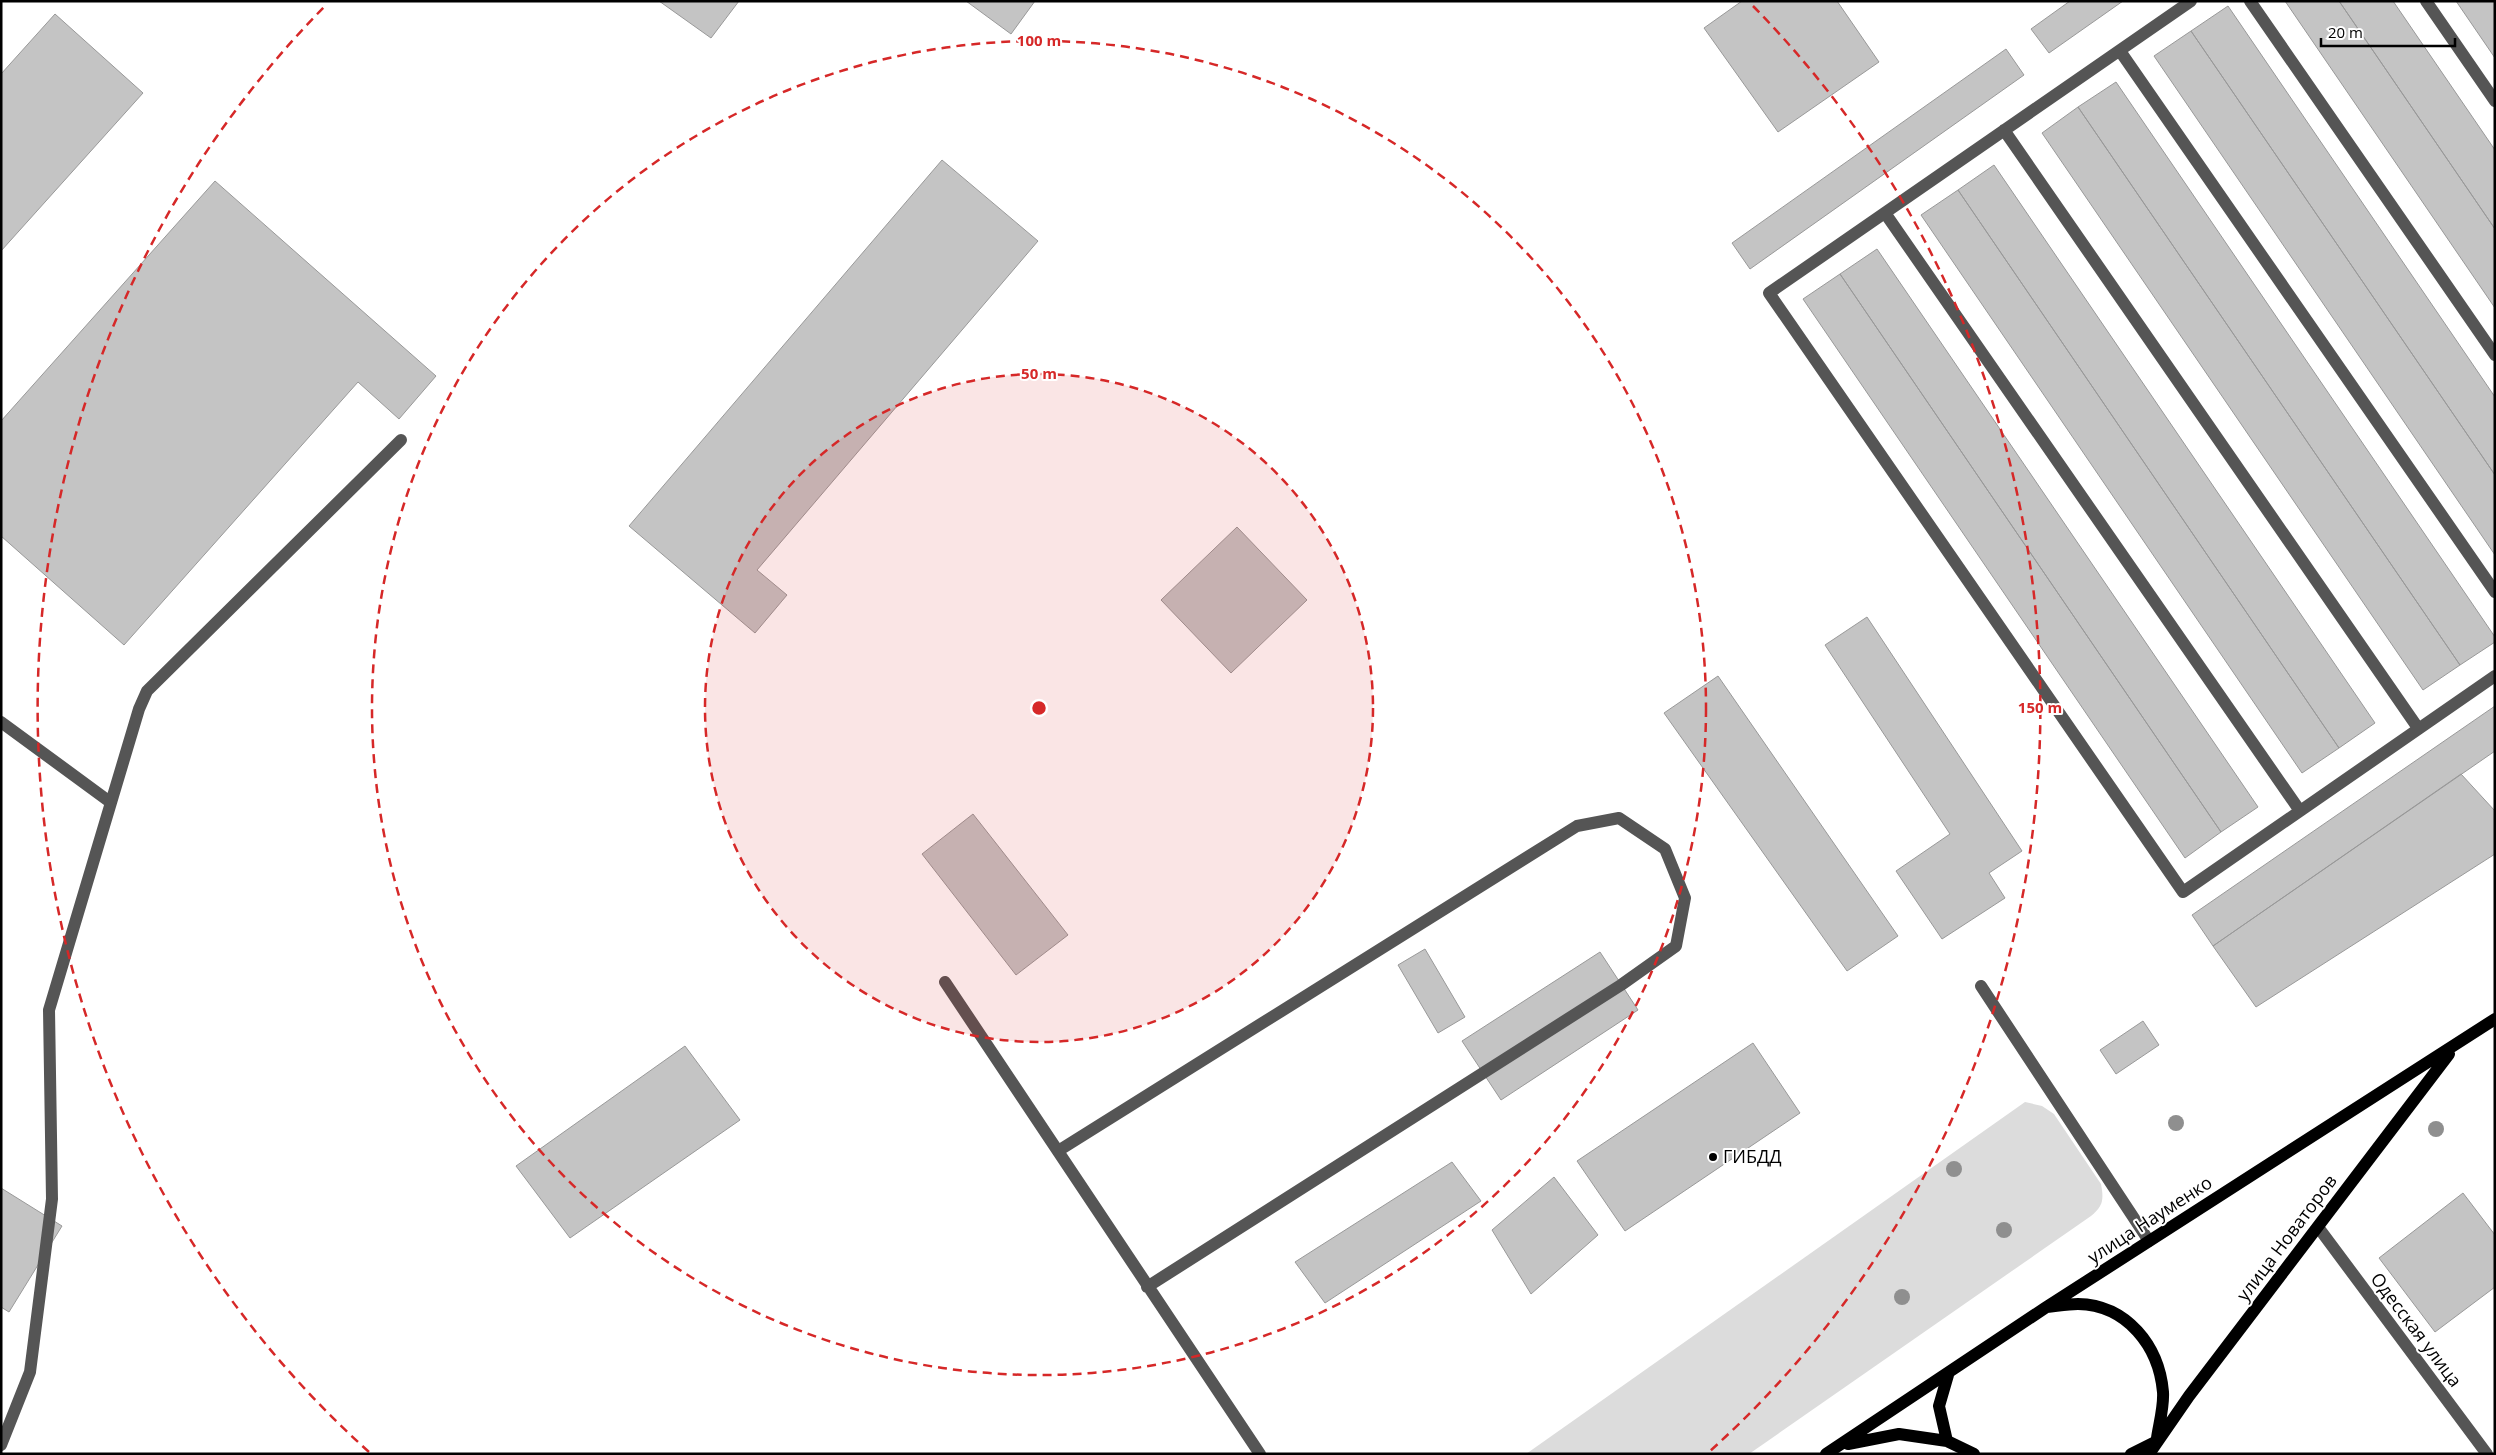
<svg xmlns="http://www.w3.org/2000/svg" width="2496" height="1455" viewBox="0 0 2496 1455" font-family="'Open Sans',sans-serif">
	<rect width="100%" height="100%" fill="#fff"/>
	<path fill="#dcdcdc" d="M2025 1102 2042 1106 2054 1114 2101 1184C2104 1200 2103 1206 2091 1216L1749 1454H1526Z"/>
	<path fill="#c4c4c4" stroke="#999" d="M659 1H739L711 38Z
		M966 1H1035L1011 34Z
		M1742 1H1837L1879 62 1778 132 1704 28Z
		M2070 1H2123L2049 53 2031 29Z
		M2285 1H2339L2495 229V308Z
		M2339 1H2393L2495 150V229Z
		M2456 1H2495V58Z
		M2228 6 2495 397V475L2191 31Z
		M55 14 143 93 1 251V74Z
		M2191 31 2495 475V555L2154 56Z
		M2006 49 2024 75 1750 269 1732 243Z
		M2116 82 2495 637V642L2460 665 2078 107Z
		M2078 107 2460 665 2423 690 2042 133Z
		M942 160 1038 241 757 570 787 595 755 633 629 526Z
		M1994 165 2375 723 2339 748 1958 190Z
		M215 181 436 376 399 419 358 382 124 645 1 536V421Z
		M1958 190 2339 748 2302 773 1921 215Z
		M1877 249 2258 807 2221 832 1840 274Z
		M1840 274 2221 832 2185 858 1803 299Z
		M1237 527 1307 600 1231 673 1161 600Z
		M1867 617 2022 851 1989 873 2005 898 1942 939 1896 871 1950 834 1825 645Z
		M1718 676 1898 936 1847 971 1664 713Z
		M2495 706V751L2213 946 2192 915Z
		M2461 774 2495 811V854L2256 1007 2213 946Z
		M973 814 1068 935 1016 975 922 854Z
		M1425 949 1465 1017 1438 1033 1398 965Z
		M1600 952 1638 1010 1501 1100 1462 1041Z
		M2143 1021 2159 1045 2116 1074 2100 1050Z
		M1753 1043 1800 1113 1625 1231 1577 1161Z
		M685 1046 740 1120 570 1238 516 1166Z
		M1452 1162 1481 1201 1325 1303 1295 1262Z
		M1554 1177 1598 1235 1531 1294 1492 1230Z
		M1 1188 62 1226 9 1312 1 1307Z
		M2463 1193 2495 1235V1287L2435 1332 2379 1258Z"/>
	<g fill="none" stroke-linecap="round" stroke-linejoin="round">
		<path stroke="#555" stroke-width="12" d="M2191 1 1769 293 2183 892 2495 676
			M2250 1 2495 355
			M2426 1 2495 101
			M2120 51 2495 592
			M2004 130 2418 728
			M1885 213 2300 811
			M1 722 110 802
			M945 982 1260 1454
			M1981 986 2149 1241
			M1058 1151 1577 826 1619 818 1665 849 1685 898 1676 946 1621 985 1147 1287
			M2318 1227 2487 1454
			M1 1445 30 1372 52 1199 49 1010 139 709 147 691 401 440"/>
		<path stroke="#000" stroke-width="12" d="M2047 1307C2057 1306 2068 1304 2078 1304 2127 1305 2159 1346 2163 1392 2164 1407 2159 1424 2157 1438
			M1947 1441 1939 1406 1948 1375
			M1848 1444 1899 1434 1947 1441 1974 1454
			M1826 1454 2045 1308 2495 1019
			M2131 1454 2157 1441
			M2149 1454 2189 1396 2449 1054"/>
	</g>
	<g fill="#8f8f8f">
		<circle cx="2176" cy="1123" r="8"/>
		<circle cx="2436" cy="1129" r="8"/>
		<circle cx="1954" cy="1169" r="8"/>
		<circle cx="2004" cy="1230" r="8"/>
		<circle cx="1902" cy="1297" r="8"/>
	</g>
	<circle cx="1039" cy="708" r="334" fill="#d62828" fill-opacity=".12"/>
	<g fill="none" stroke="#d62828" stroke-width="2.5" stroke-dasharray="9 6">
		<circle cx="1039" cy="708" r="334"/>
		<circle cx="1039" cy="708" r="667"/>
		<path d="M369 1452A1001 1001 0 0 1 325 6M1753 6A1001 1001 0 0 1 1709 1452"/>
	</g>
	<circle fill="#000" stroke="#fff" stroke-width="2" cx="1713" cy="1157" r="5"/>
	<g text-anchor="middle" stroke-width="4" stroke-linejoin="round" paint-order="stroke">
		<g font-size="18" fill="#000" stroke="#fff" text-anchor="start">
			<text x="1723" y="1163">ГИБДД</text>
		</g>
		<g font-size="18" fill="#000" stroke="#fff">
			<text transform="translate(2150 1220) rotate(-33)" y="6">улица Науменко</text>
			<text transform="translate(2287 1238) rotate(-53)" y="6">улица Новаторов</text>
			<text transform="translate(2416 1330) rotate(53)" y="6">Одесская улица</text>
		</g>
	</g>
	<circle cx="1039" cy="708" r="8" fill="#d62828" stroke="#fff" stroke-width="2.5"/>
	<g font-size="15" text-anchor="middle" font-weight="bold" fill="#d62828" stroke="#fff" stroke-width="4" stroke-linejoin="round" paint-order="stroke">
		<text x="1039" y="46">100 m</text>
		<text x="1039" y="379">50 m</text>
		<text x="2040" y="713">150 m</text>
	</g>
	<rect width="2496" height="1455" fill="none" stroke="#000000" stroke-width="5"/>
	<path d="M2321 38v8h134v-8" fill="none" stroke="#000000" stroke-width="2.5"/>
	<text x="2328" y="38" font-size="15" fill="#000000" stroke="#ffffff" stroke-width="4" paint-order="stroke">20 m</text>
</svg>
